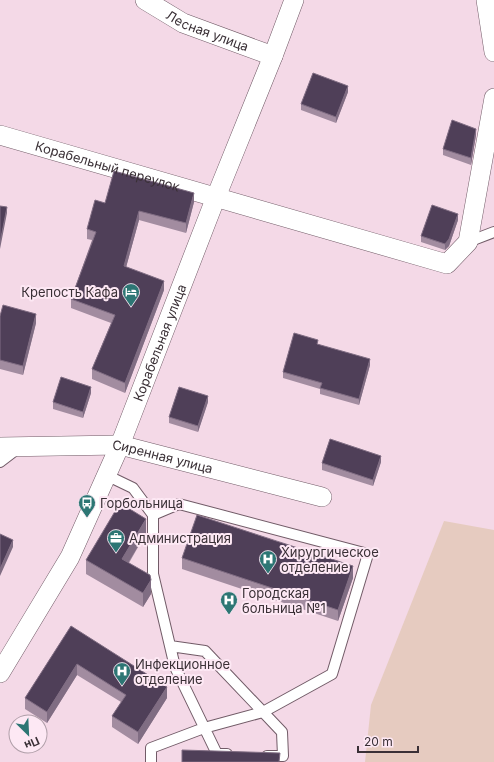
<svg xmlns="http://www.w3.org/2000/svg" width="494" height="762" viewBox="0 0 494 762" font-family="Inter,sans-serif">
	<rect width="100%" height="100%" fill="#f4d9e7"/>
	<path fill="#e6cbc0" d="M444 521 494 530V762H365L371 705Z"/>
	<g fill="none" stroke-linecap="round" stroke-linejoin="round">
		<g stroke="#715b67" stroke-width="12">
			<path id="service" d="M468 242 494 232
				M0 462 17 449
				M106 475 133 488 153 515V574L175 667 217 754H227
				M170 646 205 651 282 732 283 756H267
				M151 762V748L204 728 263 712 332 674 368 554 179 504 153 515"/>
		</g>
		<g stroke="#715b67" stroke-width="20">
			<g id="minor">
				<path id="s1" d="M145 0 183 23 273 56"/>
				<path d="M486 0 494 52"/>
				<path id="s2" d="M0 135 447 264 468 242 494 98"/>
				<path id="s3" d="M0 447 120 445 322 497"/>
				<path id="s4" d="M0 673 70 557 120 445 216 197 273 56 294 0"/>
			</g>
		</g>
		<use href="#service" stroke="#fff" stroke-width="10"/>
		<use href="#minor" stroke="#fff" stroke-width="19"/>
	</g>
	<path fill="#a28ca0" d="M348 92 336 123 301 110V104Z
		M476 135 471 165 443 155V149Z
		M194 202 186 233 139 220 126 267 164 290 125 393 92 379V369L111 323 71 308V299L92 240 87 239V229L105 203Z
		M458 220 449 246 445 250 421 242V236Z
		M0 316 36 323 23 375 0 369Z
		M318 344 370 365 359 405 320 394V389L283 378V372Z
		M91 393 83 418 53 409V402Z
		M208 402 198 432 169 423V417Z
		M381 462 373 486 322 470V463Z
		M146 533 129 563 151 594 143 607 86 574V560Z
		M182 558 353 578 338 621 182 569Z
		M71 626 167 698 138 744 112 727V716L121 702 77 675 47 723 25 709V698Z"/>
	<path fill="#806d83" d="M348 86V92L336 123V117Z
		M476 129V135L471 165V158Z
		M194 193V202L186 233V223Z
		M7 207V213L0 249V243Z
		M139 211V220L124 275V266Z
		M458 214V220L449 246 445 250V244Z
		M164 281V290L125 393V383Z
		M36 314V323L23 375V366Z
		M370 359V365L359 405V399Z
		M91 387V393L83 418V412Z
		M208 396V402L198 432V426Z
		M381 456V462L373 486V480Z
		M146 519V533L122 573V559Z
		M13 540V547L0 576V569Z
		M353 566V578L338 621V610Z
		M151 580V594L143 607V593Z
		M77 664V675L47 723V712Z
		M167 687V698L138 744V732Z"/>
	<path fill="#4f3f58" stroke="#806d83" d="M313 73 348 86 336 117 301 104Z
		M452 120 476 129 471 158 443 149Z
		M114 171 194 193 186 223 139 211 124 266 164 281 125 383 92 369 115 315 71 299 96 232 87 229 95 200 105 203Z
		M432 205 458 214 449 239 445 244 421 236Z
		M0 206 7 207 0 243Z
		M3 305 36 314 23 366 0 360V316Z
		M294 333 318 340 317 344 370 359 359 399 320 388 322 383 283 372Z
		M61 377 91 387 83 412 53 402Z
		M179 387 208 396 198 426 169 417Z
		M330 439 381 456 373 480 322 463Z
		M120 503 146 519 122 559 150 575 151 580 143 593 86 560Z
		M197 515 353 566 338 610 182 558Z
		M0 534 13 540 0 569Z
		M71 626 167 687 138 732 112 716 126 695 77 664 47 712 25 698Z
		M182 750 280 753 279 762H182Z"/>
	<defs>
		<g id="hotel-pin" transform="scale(0.9)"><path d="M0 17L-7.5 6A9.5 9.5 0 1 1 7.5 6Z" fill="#2d7674" stroke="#fde8f4"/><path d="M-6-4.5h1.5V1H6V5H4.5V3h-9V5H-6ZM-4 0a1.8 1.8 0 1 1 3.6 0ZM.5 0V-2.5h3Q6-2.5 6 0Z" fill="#fff"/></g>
		<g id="bus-pin" transform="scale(0.9)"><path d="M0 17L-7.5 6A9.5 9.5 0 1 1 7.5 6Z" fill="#2d7674" stroke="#fde8f4"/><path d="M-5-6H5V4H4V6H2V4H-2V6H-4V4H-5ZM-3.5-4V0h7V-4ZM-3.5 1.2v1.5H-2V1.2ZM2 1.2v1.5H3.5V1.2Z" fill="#fff"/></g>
		<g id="office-pin" transform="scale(0.9)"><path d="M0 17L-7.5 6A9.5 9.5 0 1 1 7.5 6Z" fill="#2d7674" stroke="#fde8f4"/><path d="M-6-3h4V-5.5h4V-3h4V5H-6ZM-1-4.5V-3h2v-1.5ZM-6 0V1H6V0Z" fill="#fff"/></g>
		<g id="hospital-pin" transform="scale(0.9)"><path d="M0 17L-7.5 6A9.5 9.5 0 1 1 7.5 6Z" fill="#2d7674" stroke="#fde8f4"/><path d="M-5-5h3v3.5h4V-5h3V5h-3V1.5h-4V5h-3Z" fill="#fff"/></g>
	</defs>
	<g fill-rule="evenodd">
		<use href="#hotel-pin" x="131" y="292"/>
		<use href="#bus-pin" x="87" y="503"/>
		<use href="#office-pin" x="116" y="538"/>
		<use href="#hospital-pin" x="268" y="559"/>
		<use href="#hospital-pin" x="229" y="600"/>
		<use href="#hospital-pin" x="122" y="671"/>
	</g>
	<g text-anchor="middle" stroke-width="4" stroke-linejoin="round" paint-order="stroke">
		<g font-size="13" fill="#3a3036" stroke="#fde8f4">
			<text dy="5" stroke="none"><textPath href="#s1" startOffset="70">Лесная улица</textPath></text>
			<text dy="5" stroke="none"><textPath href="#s2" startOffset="112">Корабельный переулок</textPath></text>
			<text dy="5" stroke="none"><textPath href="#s4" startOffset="368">Корабельная улица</textPath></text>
			<text dy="5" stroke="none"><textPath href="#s3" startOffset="164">Сиренная улица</textPath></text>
		</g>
		<g font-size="13" fill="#3a3036" stroke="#fde8f4" text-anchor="start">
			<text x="118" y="297" text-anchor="end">Крепость Кафа</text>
			<text x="100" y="508">Горбольница</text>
			<text x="129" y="543">Администрация</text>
			<text x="281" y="557">Хирургическое<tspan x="281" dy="15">отделение</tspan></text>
			<text x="242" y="598">Городская<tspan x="242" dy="15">больница №1</tspan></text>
			<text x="135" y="669">Инфекционное<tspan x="135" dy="15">отделение</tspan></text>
		</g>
	</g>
	<g transform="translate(28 734) rotate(156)"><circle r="19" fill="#fde8f4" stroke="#af9ea8"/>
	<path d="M0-3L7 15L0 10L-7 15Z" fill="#2d7674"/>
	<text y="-6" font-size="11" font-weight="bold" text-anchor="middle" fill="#3a3036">Пн</text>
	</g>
	<path d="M358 746v6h60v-6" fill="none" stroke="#3a3036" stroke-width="2"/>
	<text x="364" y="746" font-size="12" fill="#3a3036" stroke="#fde8f4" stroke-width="3" paint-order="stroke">20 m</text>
</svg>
